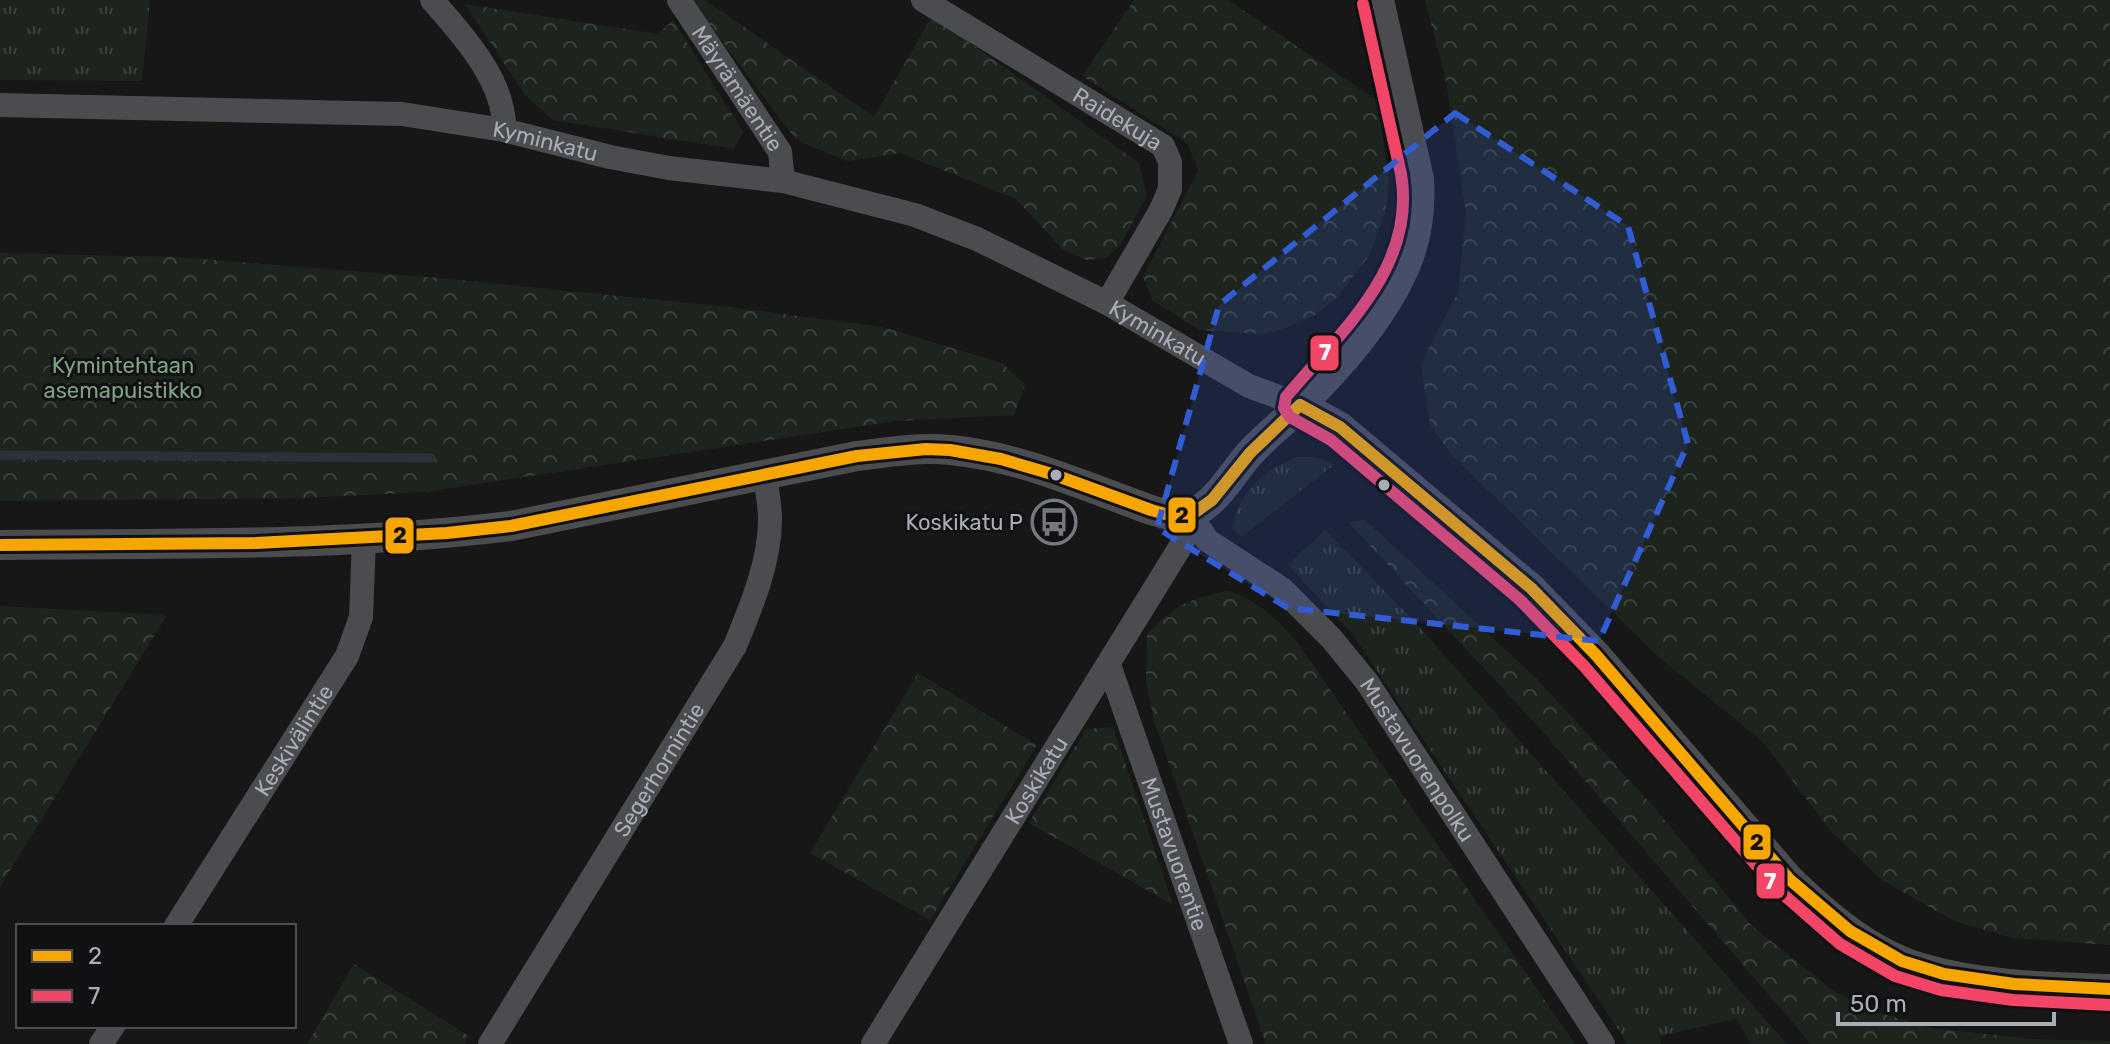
<svg xmlns="http://www.w3.org/2000/svg" width="2110" height="1044" viewBox="0 0 2110 1044" font-family="Rubik,sans-serif">
	<defs>
		<pattern id="grass-tufts" width="24" height="20" patternUnits="userSpaceOnUse" patternTransform="scale(2)"><rect width="24" height="20" fill="#1d241e"/><path d="M3 7l-1-3M5 7V3M7 7l1-3M15 17l-1-3M17 17v-4M19 17l1-3" fill="none" stroke="#3b413d"/></pattern>
		<pattern id="forest-crowns" width="20" height="18" patternUnits="userSpaceOnUse" patternTransform="scale(2)"><rect width="20" height="18" fill="#1d241e"/><path d="M2 6a3 3 0 1 1 6 0M12 15a3 3 0 1 1 6 0" fill="none" stroke="#3b413d"/></pattern>
	</defs>
	<rect width="100%" height="100%" fill="#171717"/>
	<path fill="url(#grass-tufts)" d="M0 0H150L142 81 0 80Z
		M1297 457H1314L1335 464 1241 537 1233 528C1236 494 1266 468 1297 457Z
		M1325 530 1415 622 1787 1044H1751L1736 1019 1659 1036 1661 1044H1628L1353 635 1288 565Z"/>
	<path fill="url(#forest-crowns)" d="M691 0H705L874 117 932 16 1139 163 1147 196 1119 247 1105 258 1087 260 1063 250 1016 199 900 153 847 161 803 143 790 132Z
		M1134 0H1228L1378 101 1389 181 1385 213 1369 256 1337 297 1315 315 1284 329 1262 334 1199 330 1152 300 1143 277 1198 171 1188 144 1082 76Z
		M1425 0H2110V945L2013 938 1954 921 1882 880 1831 831 1762 741 1661 659 1450 453 1430 425 1421 364 1458 292 1466 212 1445 76Z
		M465 4 658 34 673 20 743 132 734 149 553 120 525 95Z
		M0 253 176 257 439 278 729 307 883 327 1002 363 1025 385 1014 415 896 421 425 492 304 498 0 501Z
		M1365 520 1536 678 1653 806 1752 926 1835 992 1877 1012 1931 1028 2032 1039 2110 1041V1044H1811L1544 733 1348 522Z
		M1227 591C1260 600 1278 621 1300 646L1575 1044H1266L1154 721 1146 680 1147 634C1175 606 1187 599 1227 591Z
		M0 606 167 615 0 887Z
		M918 673 1037 745 930 920 810 853Z
		M1113 727 1173 905 1029 823 1086 729Z
		M354 964 469 1036 464 1044H307Z"/>
	<g fill="none" stroke-linecap="round" stroke-linejoin="round">
		<path stroke="#2a3239" stroke-width="9" d="M0 455 431 458"/>
		<g stroke="#4b4c50" stroke-width="24">
			<path d="M432 0C462 34 506 82 504 130"/>
			<path id="s1" d="M679 0 780 152 783 181"/>
			<path id="s2" d="M923 0 1163 146 1170 162V189L1161 210 1107 303"/>
			<path id="s3" d="M0 105 402 114 504 130 610 157 669 168 783 181 915 215 977 239 1107 303 1249 386 1300 405"/>
			<path id="s4" d="M1191 515 1207 540 1282 589 1331 638 1367 682 1603 1044"/>
			<path id="s5" d="M1109 665 1241 1044"/>
			<path id="s6" d="M176 926 347 656 361 617 364 539"/>
			<path d="M101 1044 113 1026"/>
			<path id="s7" d="M490 1044 735 646C751 607 770 562 770 520 770 505 767 490 765 476"/>
			<path id="s8" d="M873 1044 1163 575 1182 544 1191 515"/>
		</g>
		<path stroke="#4b4c50" stroke-width="30" d="M1300 405 1340 427 1531 588 1596 655 1789 879C1826 915 1870 953 1921 968 1982 986 2046 987 2110 989
			M0 545C170 543 342 547 511 526L857 456C888 452 918 447 950 450 1019 456 1086 487 1151 510 1164 514 1181 519 1193 513 1219 501 1233 471 1252 451 1267 435 1285 421 1301 405 1340 366 1381 320 1404 269 1417 240 1421 210 1419 179L1379 0"/>
		<g stroke="#111113" stroke-width="18">
			<path id="bus-1" d="M0 545 256 543 447 533 511 526 857 456 926 449 950 450 1001 459 1052 474 1151 510 1169 515H1191L1212 500 1250 453 1300 405 1340 427 1531 588 1596 655 1789 879 1850 931 1902 961 1944 974 2014 984 2110 989"/>
		</g>
		<g stroke="#111113" stroke-width="18">
			<path id="bus-2" d="M1363 4 1401 174C1417 268 1340 332 1286 397L1284 408 1290 417 1331 440 1520 600 1584 666 1777 889 1840 944 1895 976 1941 990 2013 1000 2110 1005"/>
		</g>
		<use href="#bus-1" stroke="#f7a600" stroke-width="12"/>
		<use href="#bus-2" stroke="#f34667" stroke-width="12"/>
	</g>
	<path fill="#325cd3" fill-opacity="0.2" stroke="#325cd3" stroke-width="6" stroke-dasharray="16 10" stroke-linejoin="round" d="M1455 113 1628 226 1688 444 1599 641 1288 608 1157 528 1219 305Z"/>
	<defs>
		<g id="bus-ring" transform="scale(2.3)"><circle r="9.5" fill="#111113" stroke="#757880" stroke-width="1.5"/><path d="M-5-6H5V4H4V6H2V4H-2V6H-4V4H-5ZM-3.5-4V0h7V-4ZM-3.5 1.2v1.5H-2V1.2ZM2 1.2v1.5H3.5V1.2Z" fill="#757880"/></g>
	</defs>
	<g fill-rule="evenodd">
		<use href="#bus-ring" x="1054" y="522"/>
	</g>
	<g fill="#a8adb8" stroke="#111113" stroke-width="3">
		<circle cx="1056" cy="475" r="7"/>
		<circle cx="1384" cy="485" r="7"/>
	</g>
	<g text-anchor="middle" stroke-width="6" stroke-linejoin="round" paint-order="stroke">
		<g font-size="22" fill="#a8adb8" stroke="#111113">
			<text dy="8" stroke="none"><textPath href="#s1" startOffset="106">Mäyrämäentie</textPath></text>
			<text dy="8" stroke="none"><textPath href="#s2" startOffset="228">Raidekuja</textPath></text>
			<text dy="8" stroke="none"><textPath href="#s3" startOffset="548">Kyminkatu</textPath></text>
			<text dy="8" stroke="none"><textPath href="#s3" startOffset="1196">Kyminkatu</textPath></text>
			<text dy="8" stroke="none"><textPath href="#s6" startOffset="220">Keskivälintie</textPath></text>
			<text dy="8" stroke="none"><textPath href="#s4" startOffset="338">Mustavuorenpolku</textPath></text>
			<text dy="8" stroke="none"><textPath href="#s7" startOffset="322">Segerhornintie</textPath></text>
			<text dy="8" stroke="none"><textPath href="#s8" startOffset="310">Koskikatu</textPath></text>
			<text dy="8" stroke="none"><textPath href="#s5" startOffset="200">Mustavuorentie</textPath></text>
		</g>
		<g font-size="22" fill="#7fa381" stroke="#111113">
			<text x="123" y="373">Kymintehtaan<tspan x="123" dy="25">asemapuistikko</tspan></text>
		</g>
		<g font-size="22" fill="#a8adb8" stroke="#111113" text-anchor="end">
			<text x="1023" y="530">Koskikatu P</text>
		</g>
	</g>
	<g stroke="#111113" stroke-width="3">
		<rect x="1309" y="334" width="31" height="38" rx="8" fill="#f34667"/>
		<rect x="1167" y="496" width="30" height="38" rx="8" fill="#f7a600"/>
		<rect x="384" y="516" width="31" height="39" rx="8" fill="#f7a600"/>
		<rect x="1742" y="823" width="30" height="38" rx="8" fill="#f7a600"/>
		<rect x="1755" y="862" width="31" height="38" rx="8" fill="#f34667"/>
	</g>
	<g font-size="22" text-anchor="middle" font-weight="bold" fill="#fff">
		<text x="1325" y="360">7</text>
		<text x="1770" y="889">7</text>
	</g>
	<g font-size="22" text-anchor="middle" font-weight="bold" fill="#111">
		<text x="1182" y="523">2</text>
		<text x="400" y="543">2</text>
		<text x="1757" y="850">2</text>
	</g>
	<rect x="16" y="924" width="280" height="104" fill="#111113" stroke="#4d4f55" stroke-width="2"/>
	<rect x="32" y="950" width="40" height="12" fill="#f7a600" stroke="#4d4f55" stroke-width="2"/>
	<text x="88" y="964" font-size="24" fill="#a8adb8">2</text>
	<rect x="32" y="990" width="40" height="12" fill="#f34667" stroke="#4d4f55" stroke-width="2"/>
	<text x="88" y="1004" font-size="24" fill="#a8adb8">7</text>
	<path d="M1838 1012v12h216v-12" fill="none" stroke="#a8adb8" stroke-width="4"/>
	<text x="1850" y="1012" font-size="24" fill="#a8adb8" stroke="#111113" stroke-width="6" paint-order="stroke">50 m</text>
</svg>
